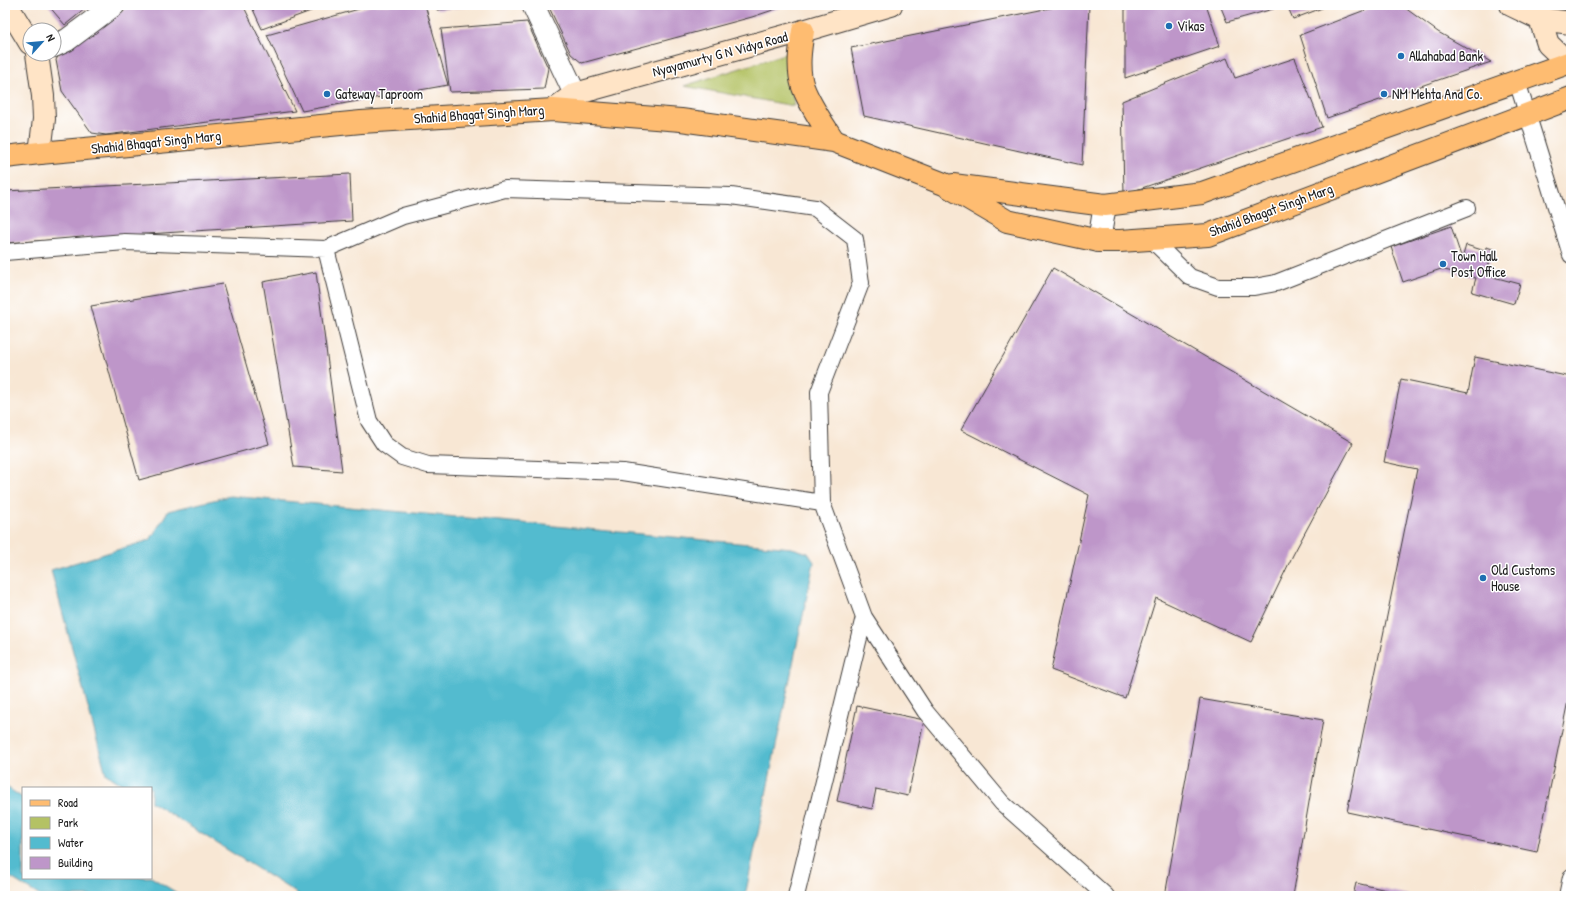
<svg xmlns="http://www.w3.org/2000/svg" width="1576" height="901" viewBox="0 0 1576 901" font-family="'Patrick Hand',sans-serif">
	<rect width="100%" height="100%" fill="#fff"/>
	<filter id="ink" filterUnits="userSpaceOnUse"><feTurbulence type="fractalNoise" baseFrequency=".025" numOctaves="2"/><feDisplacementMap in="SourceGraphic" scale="8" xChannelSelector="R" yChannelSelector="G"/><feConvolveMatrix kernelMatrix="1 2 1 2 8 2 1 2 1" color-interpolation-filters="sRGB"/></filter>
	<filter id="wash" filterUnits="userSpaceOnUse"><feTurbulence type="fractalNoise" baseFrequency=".012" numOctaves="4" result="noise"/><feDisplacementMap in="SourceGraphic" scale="16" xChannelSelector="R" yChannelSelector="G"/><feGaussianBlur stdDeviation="0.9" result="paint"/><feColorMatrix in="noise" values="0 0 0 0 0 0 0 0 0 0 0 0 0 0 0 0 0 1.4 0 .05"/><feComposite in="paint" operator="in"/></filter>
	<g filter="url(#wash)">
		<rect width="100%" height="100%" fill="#f8e7d4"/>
		<path fill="#b4c265" stroke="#686f40" d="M788 53 794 106 684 86Z"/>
		<path fill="#52bbcf" stroke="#376c76" d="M230 496 792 548 808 553 814 562 745 896H301L151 802V788H128L106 774 51 570 150 540 168 511Z
			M5 786 23 798V878L151 877 182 896H40L5 874Z"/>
		<g id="blocks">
			<path fill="#be96c9" d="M48 5H90L65 25Z
				M131 5H243L295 111 106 135 92 133 62 91 56 60 61 51Z
				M251 5H327L262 29Z
				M373 5H425L448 85 302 111 267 35Z
				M435 5H476V6L437 10Z
				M548 5H788L752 17 582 63 571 54Z
				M1065 5H1089L1082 165 864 116 851 48Z
				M1125 5H1206L1220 46 1125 78Z
				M1220 5H1287L1227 22Z
				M1287 5H1330L1293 19Z
				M1378 5H1401L1438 32 1491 62 1327 118 1300 35Z
				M527 22 548 68 544 89 450 92 441 29Z
				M1227 58 1235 78 1295 58 1322 127 1124 194 1122 101Z
				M350 174 352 221 5 243V191Z
				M1451 226 1462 259 1466 245 1485 251 1486 247 1493 249 1486 275 1520 284 1514 304 1472 292 1476 278 1441 269 1403 282 1391 247Z
				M1053 268 1353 443 1293 555 1251 642 1156 598 1125 698 1051 670 1089 495 961 430Z
				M316 272 342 471 294 467 263 282Z
				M223 284 269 444 139 480 91 306Z
				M1475 357 1571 377V686L1537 852 1347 812 1417 469 1384 462 1401 379 1468 393Z
				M1200 699 1323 720 1293 896H1165Z
				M857 706 924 720 908 796 876 789 872 809 837 801Z
				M1356 883 1408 895V896H1353Z"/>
		</g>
	</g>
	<g filter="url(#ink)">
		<use href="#blocks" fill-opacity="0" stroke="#3d3a38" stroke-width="1"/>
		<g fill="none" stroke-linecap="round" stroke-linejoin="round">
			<g stroke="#3d3a38" stroke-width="18">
				<path id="lane" d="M1517 81 1571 255
					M1151 239 1190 277 1218 287H1254L1276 283 1467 208
					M326 249 369 421 384 444 402 457 428 465 623 472 822 503
					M5 252 125 242 326 249 403 216 505 189 731 196 815 208 855 239 861 283 819 392 822 503 864 617 925 711 1002 803 1106 896
					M796 896 864 617
					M1567 896 1571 877"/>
			</g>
			<g stroke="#3d3a38" stroke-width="24">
				<path id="street" d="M533 5 575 94
					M54 46 67 40 114 5
					M1099 241 1105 205"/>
			</g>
			<g stroke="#3d3a38" stroke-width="24">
				<path id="secondary" d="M7 5 30 43
					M1511 5 1540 19 1571 23
					M1540 19 1548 44 1568 63 1571 64
					M37 54 43 96 44 119 40 153
					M553 110 575 94 803 31 891 5"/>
			</g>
			<g stroke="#3d3a38" stroke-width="24">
				<path id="primary" d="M803 31C800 49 797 69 803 87 810 106 823 124 834 141
					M5 157 40 153 118 146 361 122 553 110 681 120 834 141 944 184 1007 221 1099 241H1120L1208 235 1571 98
					M953 185 1105 205 1202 193 1571 62"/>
			</g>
			<use href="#lane" stroke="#fff" stroke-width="16"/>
			<use href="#street" stroke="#fff" stroke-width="22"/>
			<use href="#secondary" stroke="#ffe4c6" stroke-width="22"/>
			<use href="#primary" stroke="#febc71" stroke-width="22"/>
		</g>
	</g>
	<g fill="#1f6fb2" stroke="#fff" stroke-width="1.5">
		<circle cx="1169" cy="26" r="4"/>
		<circle cx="1401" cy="56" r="4"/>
		<circle cx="327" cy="94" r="4"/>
		<circle cx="1384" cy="94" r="4"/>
		<circle cx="1443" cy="264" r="4"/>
		<circle cx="1483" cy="578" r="4"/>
	</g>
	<g text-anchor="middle" stroke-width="3" stroke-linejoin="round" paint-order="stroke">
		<g font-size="14" fill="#1c1c1c" stroke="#fff" text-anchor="start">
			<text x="1177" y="31">Vikas</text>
			<text x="1409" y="61">Allahabad Bank</text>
			<text x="335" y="99">Gateway Taproom</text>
			<text x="1392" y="99">NM Mehta And Co.</text>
			<text x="1451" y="261">Town Hall<tspan x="1451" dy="16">Post Office</tspan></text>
			<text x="1491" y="575">Old Customs<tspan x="1491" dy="16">House</tspan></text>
		</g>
		<g font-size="14" fill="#1c1c1c" stroke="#fff">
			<text transform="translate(720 54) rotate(-15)" y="5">Nyayamurty G N Vidya Road</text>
			<text transform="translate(479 114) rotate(-4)" y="5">Shahid Bhagat Singh Marg</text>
			<text transform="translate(156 142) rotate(-6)" y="5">Shahid Bhagat Singh Marg</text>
			<text transform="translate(1271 210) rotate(-20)" y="5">Shahid Bhagat Singh Marg</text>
		</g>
	</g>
	<rect width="1576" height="901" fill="none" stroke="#fff" stroke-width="20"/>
	<rect x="22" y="787" width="130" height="92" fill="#ffffff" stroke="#a4a4a4"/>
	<rect x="30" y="800" width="20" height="6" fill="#febc71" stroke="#a4a4a4"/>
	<text x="58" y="807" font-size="12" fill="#1c1c1c">Road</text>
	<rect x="30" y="817" width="20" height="12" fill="#b4c265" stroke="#a4a4a4"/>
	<text x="58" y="827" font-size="12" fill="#1c1c1c">Park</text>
	<rect x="30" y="837" width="20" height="12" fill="#52bbcf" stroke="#a4a4a4"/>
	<text x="58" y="847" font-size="12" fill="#1c1c1c">Water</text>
	<rect x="30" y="857" width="20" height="12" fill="#be96c9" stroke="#a4a4a4"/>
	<text x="58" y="867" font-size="12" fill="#1c1c1c">Building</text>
	<g transform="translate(42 42) rotate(63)"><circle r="19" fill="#ffffff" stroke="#a4a4a4"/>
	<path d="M0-3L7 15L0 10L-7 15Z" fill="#1f6fb2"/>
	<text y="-6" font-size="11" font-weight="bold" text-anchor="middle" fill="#1c1c1c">N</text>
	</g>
</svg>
